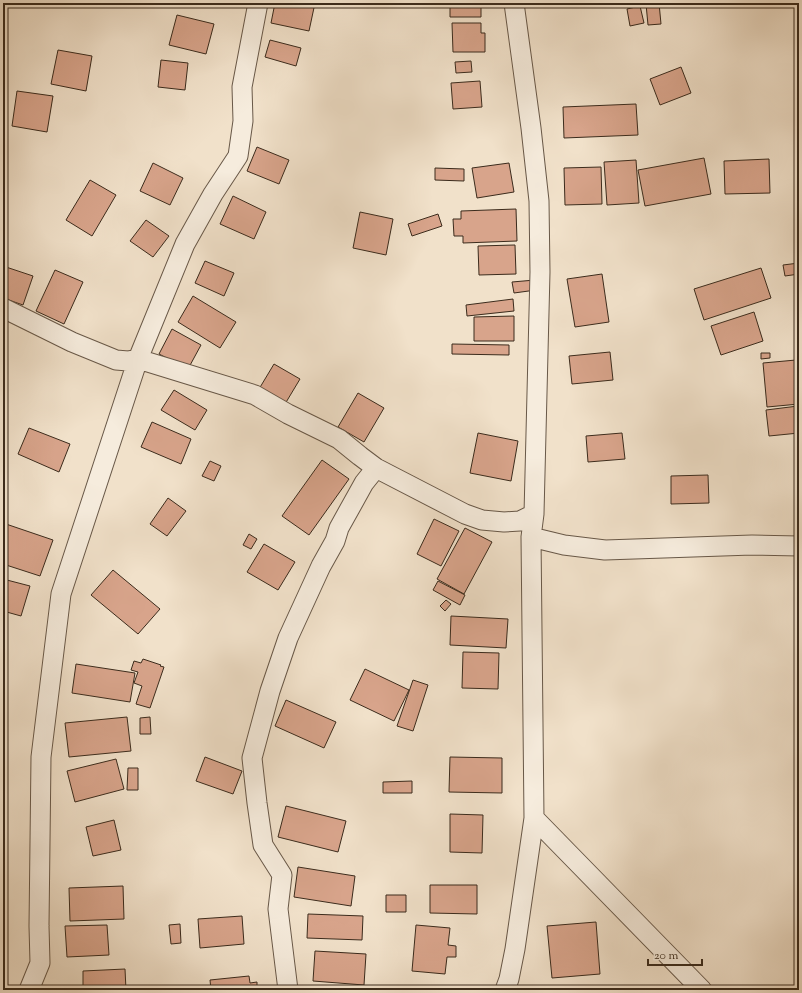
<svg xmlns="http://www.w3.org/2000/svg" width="802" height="993" viewBox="0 0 802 993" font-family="'Sorts Mill Goudy',serif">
	<rect width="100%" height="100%" fill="#f1e1ca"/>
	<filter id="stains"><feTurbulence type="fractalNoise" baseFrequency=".005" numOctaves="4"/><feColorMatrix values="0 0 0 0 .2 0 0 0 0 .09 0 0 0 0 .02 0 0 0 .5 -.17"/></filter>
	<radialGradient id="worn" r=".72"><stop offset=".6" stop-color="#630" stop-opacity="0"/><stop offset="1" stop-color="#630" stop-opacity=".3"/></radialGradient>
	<path fill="#d8a48b" stroke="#3b2b1c" d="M275 3H315L309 31 271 23Z
		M450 3H481V17H450Z
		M626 3H659L661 24 648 25 646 4 626 5Z
		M640 6 644 23 630 26 627 9Z
		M177 15 214 24 206 54 169 45Z
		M452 23H481V33H485V52H453Z
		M270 40 301 48 296 66 265 57Z
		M58 50 92 56 86 91 51 84Z
		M161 60 188 63 185 90 158 87Z
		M471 61 472 72 456 73 455 62Z
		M681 67 691 93 660 105 650 79Z
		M480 81 482 107 453 109 451 83Z
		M17 91 53 96 47 132 12 126Z
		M636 104 638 135 564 138 563 107Z
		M257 147 289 160 279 184 247 171Z
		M704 158 711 194 645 206 638 170Z
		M769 159 770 193 725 194 724 161Z
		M636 160 639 203 607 205 604 162Z
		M153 163 183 178 170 205 140 191Z
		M509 163 514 192 477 198 472 168Z
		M601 167 602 204 565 205 564 168Z
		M435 168 464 169V181L435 180Z
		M90 180 116 195 92 236 66 220Z
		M233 196 266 212 254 239 220 224Z
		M516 209 517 241 463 243V236H454L453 219H461V211Z
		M360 212 393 219 386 255 353 248Z
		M438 214 442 226 412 236 408 224Z
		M146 220 169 236 153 257 130 241Z
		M515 245 516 274 479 275 478 246Z
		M205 261 234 273 224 296 195 283Z
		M799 263V274L785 276 783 265Z
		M3 266 33 276 23 305 3 298Z
		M761 268 771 298 704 320 694 289Z
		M55 270 83 282 64 324 36 311Z
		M602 274 609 322 575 327 567 279Z
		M535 280 536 290 514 293 512 282Z
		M193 296 236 322 220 348 178 322Z
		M513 299 514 311 467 316 466 305Z
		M754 312 763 341 721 355 711 326Z
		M514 316V341H474V317Z
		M172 329 201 345 188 369 159 354Z
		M452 344 509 345V355L452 354Z
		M610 352 613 380 572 384 569 356Z
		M761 353H770V358L761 359Z
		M796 360 799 404 767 407 763 363Z
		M274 364 300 379 285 404 259 389Z
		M174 390 207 410 195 430 161 410Z
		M358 393 384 408 364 442 338 427Z
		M798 406 799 416V433L769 436 766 410Z
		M152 422 191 439 181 464 141 447Z
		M29 428 70 444 59 472 18 454Z
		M478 433 518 441 511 481 470 473Z
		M622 433 625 459 588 462 586 436Z
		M322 460 349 479 309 535 282 516Z
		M210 461 221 466 214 481 202 476Z
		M708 475 709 503 671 504V476Z
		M168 498 186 511 167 536 150 524Z
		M434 519 459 531 441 566 417 554Z
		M3 523 53 540 40 576 3 564Z
		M465 528 492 542 464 594 437 579Z
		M249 534 257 539 251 549 243 545Z
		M264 544 295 562 278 590 247 572Z
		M113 570 160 609 138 634 91 595Z
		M3 579 30 586 21 616 3 611Z
		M438 581 465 595 460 605 433 590Z
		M446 600 451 604 445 611 440 606Z
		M451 616 508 619 506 648 450 645Z
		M463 652 499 653 498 689 462 688Z
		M143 659 161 665 160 666 164 667 150 708 136 704 142 686 134 683 138 672 131 670 134 661 141 663Z
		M76 664 135 673 130 702 72 693Z
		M365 669 409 690 394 721 350 700Z
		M413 680 428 685 413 731 397 726Z
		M286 700 336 722 324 748 275 726Z
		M127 717 131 751 69 757 65 723Z
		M150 717 151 734H140V718Z
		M205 757 242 771 233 794 196 781Z
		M450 757 502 758V793L449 792Z
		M116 759 124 789 75 802 67 771Z
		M128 768H138V790H127Z
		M412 781V793H383V782Z
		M286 806 346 821 338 852 278 837Z
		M450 814 483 815 482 853 450 852Z
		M114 820 121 850 93 856 86 827Z
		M298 867 355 876 351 906 294 897Z
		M3 874H7V895H3Z
		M430 885H477V914L430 913Z
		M123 886 124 919 70 921 69 888Z
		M386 895H406V912H386Z
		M308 914 363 916 362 940 307 938Z
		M242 916 244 944 200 948 198 919Z
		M596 922 600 974 552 978 547 926Z
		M180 924 181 943 171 944 169 925Z
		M107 925 109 955 67 957 65 926Z
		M416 925 450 928 448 945 456 946V957H447L445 974 412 971Z
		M315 951 366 954 364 985 313 981Z
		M125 969 126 990H83V971Z
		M249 976 250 983 257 982V990H211L210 980Z
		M300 988 328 990H300Z"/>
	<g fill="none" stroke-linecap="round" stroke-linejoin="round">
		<g stroke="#685848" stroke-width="21">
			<path id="street" d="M3 308 72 342 116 360 128 361 138 359 255 395 288 414 339 439 360 456 376 468 465 514 482 520 504 522 520 521 534 514
				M531 537 564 545 605 550 752 545 799 546
				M534 818 702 990
				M29 990 40 963 39 926 41 757 61 594 138 359 185 244 213 194 238 156 243 121 242 87 258 3
				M288 990 278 909 282 875 263 845 257 803 252 758 270 691 288 638 321 566 335 541 339 528 364 483 376 468
				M505 990 509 979 515 949 534 818 531 537 534 514 540 272 539 201 531 128 514 3"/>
		</g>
		<use href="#street" stroke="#f6ecdd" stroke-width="19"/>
	</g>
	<rect width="802" height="993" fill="none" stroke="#f1e1ca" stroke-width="16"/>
	<rect x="4" y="4" width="794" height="985" fill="none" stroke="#3b2b1c" stroke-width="2"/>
	<rect x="8" y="8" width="786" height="977" fill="none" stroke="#3b2b1c"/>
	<path d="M648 959v6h54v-6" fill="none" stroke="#3b2b1c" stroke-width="2"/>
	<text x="654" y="959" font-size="12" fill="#3b2b1c" stroke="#f6ecdd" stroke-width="3" paint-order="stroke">20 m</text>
	<rect width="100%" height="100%" filter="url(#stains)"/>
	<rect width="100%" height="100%" fill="url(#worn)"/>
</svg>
